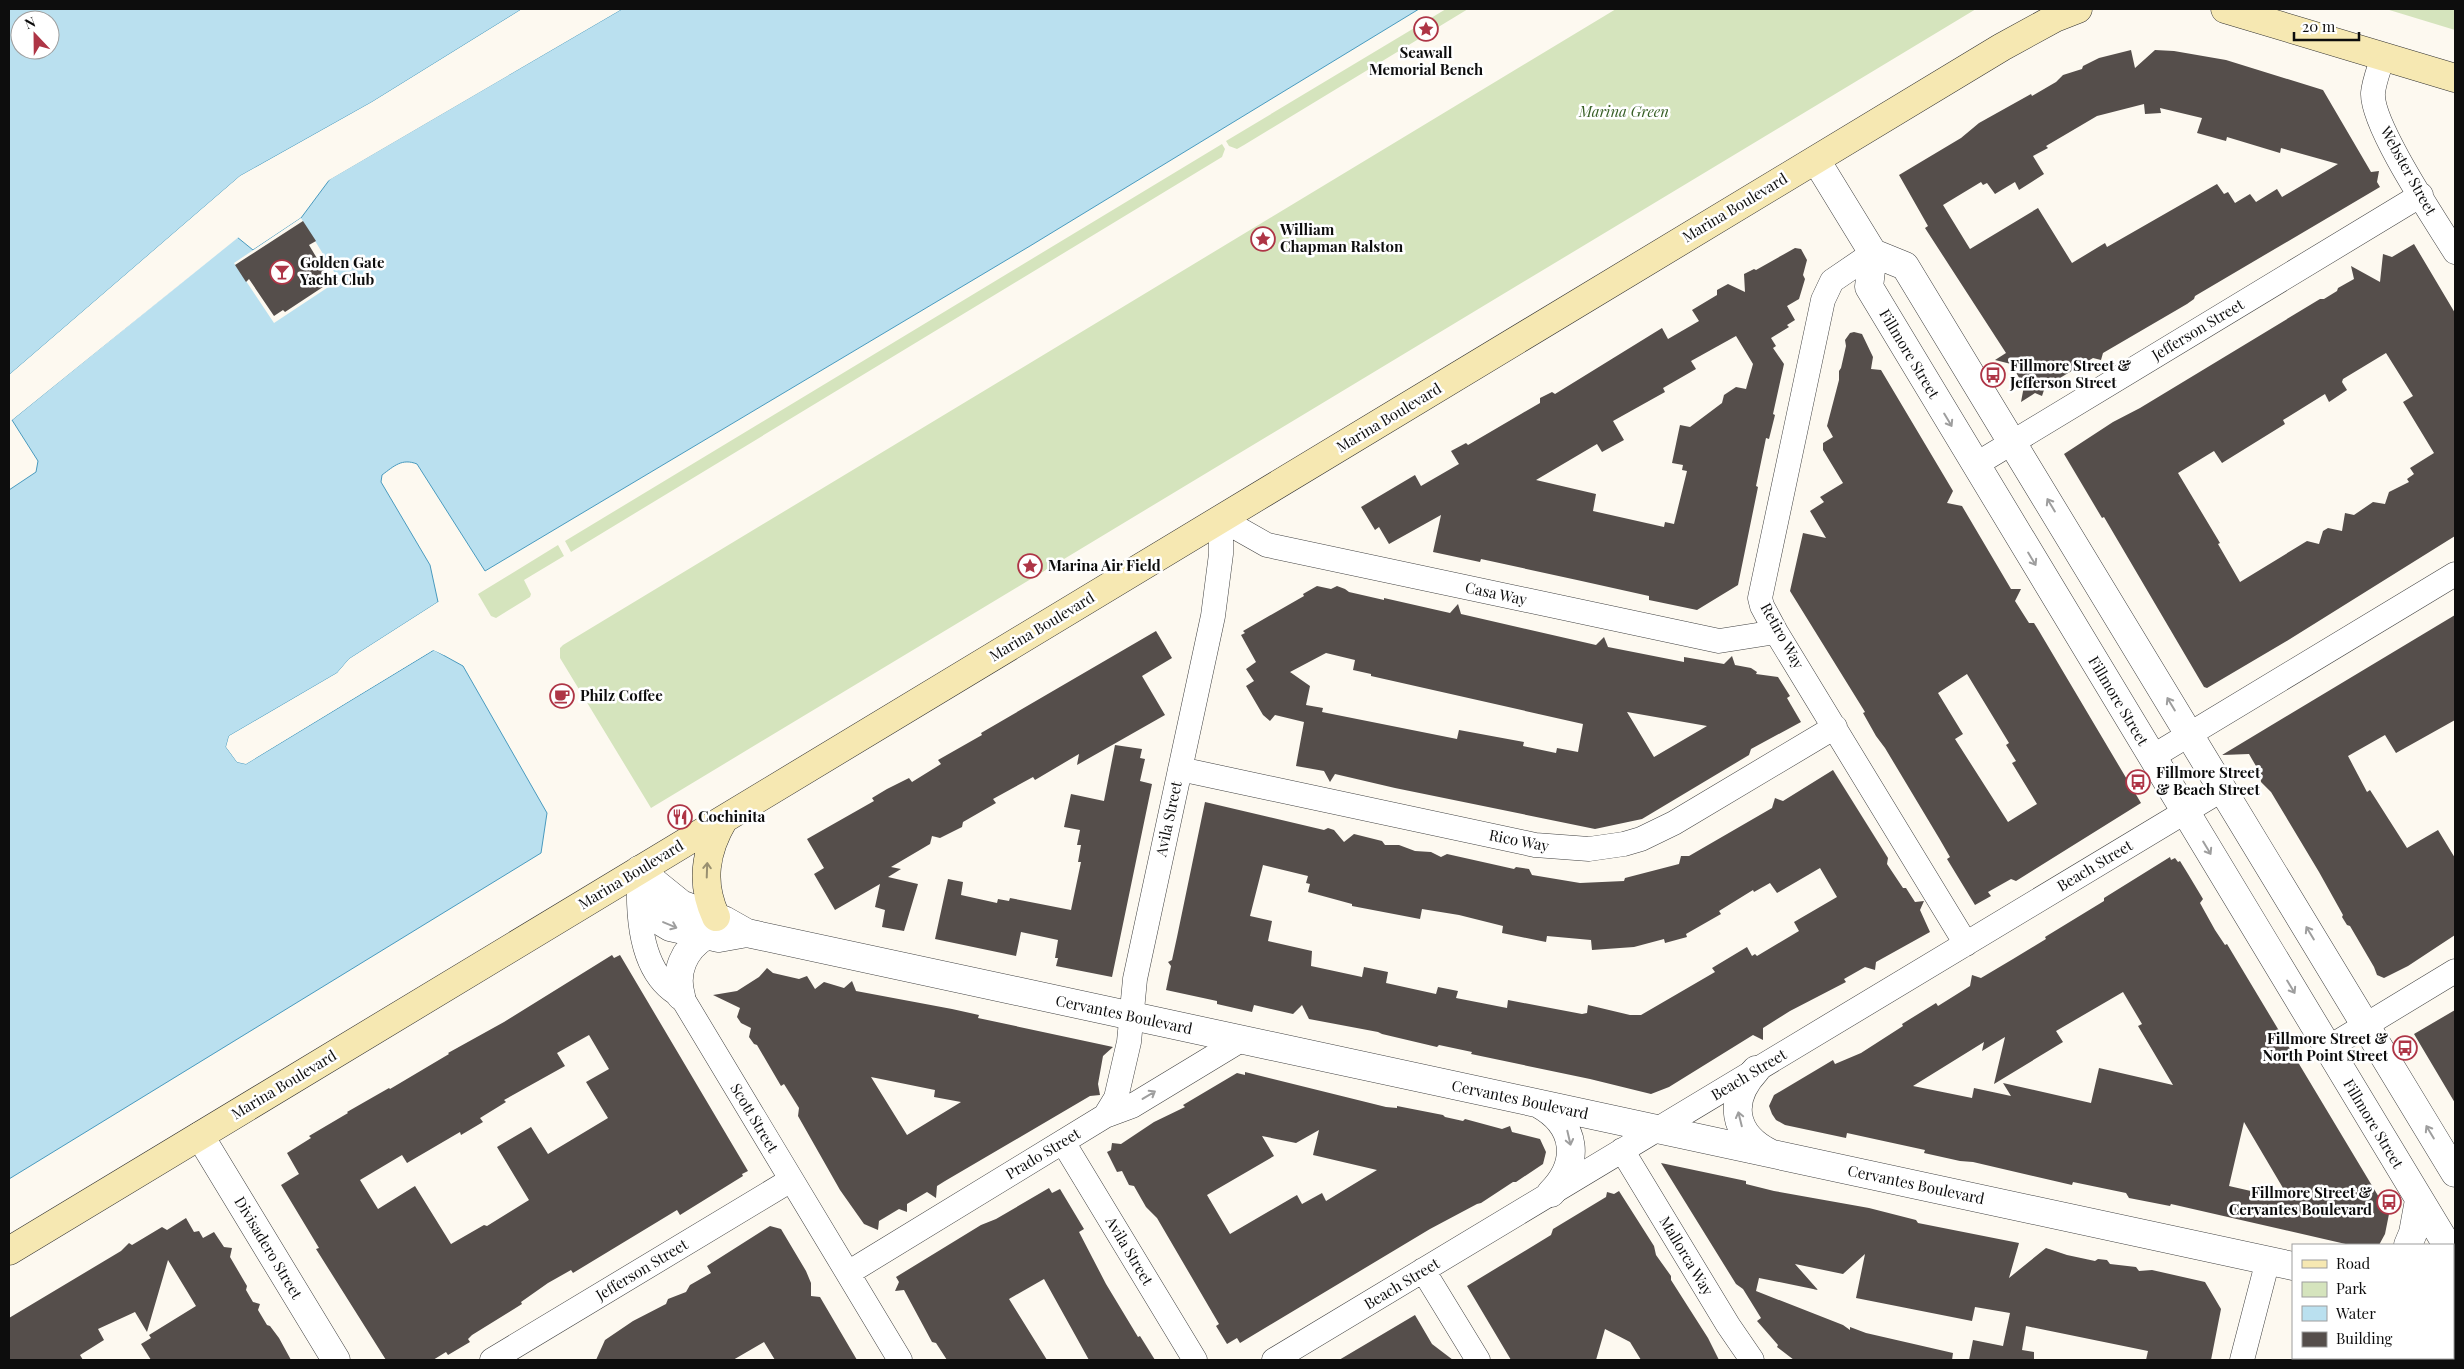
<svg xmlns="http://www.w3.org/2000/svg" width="2464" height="1369" viewBox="0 0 2464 1369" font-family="'Playfair Display',serif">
	<rect width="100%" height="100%" fill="#fdf9f0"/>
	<path fill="#d5e4bd" d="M1446 9H1468L1244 145 1237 149 1229 146 1226 141Z
		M1616 9H1976L651 808 560 658V648L563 645Z
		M2386 9H2455V30Z
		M1222 144 1225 149 1222 157 571 552 565 541Z
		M558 545 564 556 524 580 531 594 530 597 496 618 491 616 478 594Z"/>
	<path fill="#bae0ef" stroke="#499abe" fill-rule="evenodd" d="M9 9H522L372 102 240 176 9 375ZM20 20H50V50H20Z
		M622 9H1419L1030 246 485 571 417 464C402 458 394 466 382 475L381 482 430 565 438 602 349 659 337 673 229 736 226 747 237 762 246 764 434 650 463 666 547 813 541 853 9 1179V490L36 472 38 461 12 420 237 237 253 250 301 218 330 179Z"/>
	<path fill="#fdf9f0" d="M522 9H524L523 11 373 104 242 178 92 309 9 378V375L240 176 372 102Z
		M617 9H622L324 183 329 177Z
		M301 218 339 280 274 323 234 263Z
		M236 235 240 236 12 420 9 419Z
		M438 602 439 604 414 621 350 661 338 675 231 738 229 746 238 760 246 762 433 648 445 653 444 655 433 650 246 764 237 762 226 747 229 736 337 673 349 659Z"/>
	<path fill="#554e4b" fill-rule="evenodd" d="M2131 50 2135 68 2155 50 2174 51 2226 60 2323 90 2371 172 2379 171 2377 182 2380 187 2195 296 2194 299 2187 304 2103 353 2101 360 2093 358 2045 387 2042 396 2035 393 2021 402 2024 386 2011 364 1995 360 2006 353 1925 228 1928 226 1899 175 1961 138 1979 123 2031 94 2032 96 2056 82 2063 75 2082 69 2083 66 2099 58ZM2144 104 2145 114 2161 113 2160 108 2202 118 2197 133 2226 141 2227 137 2280 153 2281 148 2338 164 2282 197 2277 189 2256 202 2250 194 2235 203 2228 192 2224 194 2217 184 2107 247 2105 243 2072 263 2038 208 1970 249 1943 205 1981 182 1983 185 1987 183 1995 194 2015 182 2019 190 2044 174 2033 156 2048 148 2046 146 2097 116Z
		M303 221 316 241 309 245 324 270 322 272 329 283 285 312 283 310 274 316 249 279 246 282 235 265Z
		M2414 244 2455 313V536L2285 642 2207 688 2204 687 2104 517 2102 518 2064 454 2113 422 2140 408 2320 299H2324L2337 291 2338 288 2354 279 2351 266 2380 282 2383 254 2392 257ZM2386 353 2413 396 2403 402 2434 453 2410 468 2414 474 2407 479 2409 482 2389 492 2385 504 2373 502 2354 515 2345 513 2342 531 2328 528 2323 531 2319 544 2307 541 2240 582 2218 544 2220 543 2178 473 2214 451 2222 463 2285 424 2283 420 2325 394 2329 402 2347 390 2342 382 2343 379Z
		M1795 248 1801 249 1807 260 1803 275 1805 279 1799 299 1787 306 1795 320 1787 325 1789 327 1771 338 1776 346 1773 348 1784 364 1773 414 1775 415 1769 439 1766 438 1756 486 1758 487 1738 585 1697 610 1649 600V596L1577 580 1481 559 1480 562 1433 552 1441 515 1389 544 1379 527 1375 530 1361 507 1415 475 1421 486 1459 464 1451 451 1466 443 1468 445 1521 414 1540 403V398L1552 392 1555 394 1662 328 1668 339 1699 321 1692 310 1717 295V290L1728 284 1745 292 1744 274 1754 269 1756 270ZM1736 336 1753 364 1746 389 1736 387 1724 395 1722 403 1690 427 1680 425 1672 463 1683 465 1682 470 1687 471 1674 524 1665 522 1664 527 1593 511 1596 494 1536 480 1597 444 1602 452 1624 440 1613 421 1665 392 1663 388 1696 369 1691 361Z
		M1854 332 1862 334 1873 357 1871 369 1881 370 1953 491 1947 503 1962 506 2011 589H2021L2015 601 2029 623H2034L2039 631 2141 803 2016 881 2011 879 1988 892 1991 896 1975 905 1947 859 1950 857 1939 838 1885 748 1876 736 1863 713 1865 712 1790 591 1803 533 1826 538 1810 511 1824 502 1820 497 1843 483 1823 450V443L1833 437 1827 426 1839 380V371L1841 368 1846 346 1845 340 1850 333ZM1967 674 2009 743 2006 745 2016 761 2012 763 2037 804 2008 822 1955 739 1963 734 1938 693Z
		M1317 586 1331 589 1337 586 1345 589 1349 592 1384 600V598L1450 613 1458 604 1461 614 1596 645 1604 637 1608 647 1684 662V657L1724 664 1732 656 1735 665 1751 668 1757 672 1756 674 1778 677 1790 696 1787 698 1801 722 1751 749 1749 755 1642 819 1595 829 1395 788 1335 774 1330 782 1324 771 1296 766 1304 722 1275 715 1270 721 1263 715 1246 686 1254 681 1246 669 1256 662 1241 635 1245 633 1243 631 1304 596 1303 594ZM1326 653 1355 660 1353 670 1371 674V676L1583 724 1578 752 1557 748 1556 753 1523 746 1524 742 1459 730 1457 739 1322 712 1323 708 1306 705 1310 686 1290 672ZM1627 712 1707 726 1654 757Z
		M2455 615V720L2396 753 2385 735 2348 756 2367 792 2370 790 2407 848 2438 830 2455 858V935L2408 966 2384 978 2377 975 2374 967 2350 926 2347 925 2342 917 2343 915 2319 872 2271 792 2261 782 2260 773 2249 754 2222 755Z
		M1156 631 1172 658 1142 676 1165 715 1077 765 1079 754 1035 780 1033 777 993 799 996 803 963 822 962 827 940 838 932 836 930 844 891 867 901 869 888 877 918 884 904 931 882 927 885 910 875 907 880 884 835 910 814 874 824 868 807 839 874 801 872 798 887 789 909 778 912 782 941 764 938 760 982 735 981 733Z
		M1115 745 1142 749 1140 758 1145 759 1140 781 1152 784 1112 977 1056 966 1058 958H1055L1058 940 1021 932 1016 956 935 939 948 879 963 882 961 895 997 903 998 899 1009 901 1010 898 1071 910 1081 862H1078L1081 845H1077L1080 830 1064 827 1071 794 1104 801Z
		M1833 770 1888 858 1887 864 1903 888H1906L1915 902 1924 901 1920 910 1930 932 1876 962 1875 970 1865 967 1844 979 1846 982 1790 1011 1763 1028V1040L1753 1035 1669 1087 1651 1094 1590 1079 1471 1054 1472 1052 1439 1045 1437 1047 1382 1034 1378 1032 1309 1019 1302 1005 1293 1014 1254 1005 1252 1012 1217 1004V1001L1166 990 1171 966 1168 962 1172 960 1177 937 1205 802 1324 830 1328 828 1334 830 1344 842 1354 834 1382 841 1385 845H1399L1415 851 1431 852 1441 857 1447 854 1514 869 1516 867 1529 869 1532 875 1580 883 1624 881 1625 878 1679 864 1681 856H1689L1772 808 1775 798 1783 801ZM1263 865 1308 876 1306 883 1310 884 1308 892 1352 904V906L1420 919 1422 909 1459 915 1503 926 1502 933 1546 942 1547 936 1591 940 1592 950 1634 947 1664 939 1665 943 1687 937 1686 934 1721 914 1719 911 1753 890 1754 892 1770 883 1777 893 1820 868 1837 897 1794 922 1799 931 1757 956 1755 954 1752 956 1747 947 1712 968 1715 972 1641 1015H1630L1588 1005 1587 1013 1582 1014 1508 1000 1507 1008 1456 998 1458 991 1438 987 1436 994 1386 983 1388 972 1364 967 1362 977 1311 966 1312 951 1268 941 1272 921 1250 916Z
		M2170 857 2171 860 2175 858 2178 862 2180 861 2188 874 2203 899 2200 903 2215 930 2225 945 2227 944 2389 1214 2385 1234 2379 1245H2350L2171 1204 2170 1206 2129 1198 2126 1193 2073 1182 2072 1185 1973 1162 1960 1161 1924 1153 1925 1150 1879 1140 1847 1133 1846 1138 1785 1125 1776 1120 1772 1114 1769 1106 1774 1095 1833 1060 1835 1064 1861 1053 1903 1026 1902 1024 1936 1003 1938 1006 1970 986 1972 975 1981 978 2013 959 2046 939 2045 937 2104 901V898ZM2123 992 2142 1024 2138 1026 2173 1085 2099 1068 2091 1103 2003 1083 2011 1096 1974 1088 1972 1098 1913 1086 1984 1042 1982 1051 2005 1037 1994 1084 2063 1042 2056 1031ZM2244 1122 2290 1200 2229 1186Z
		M612 955 614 958 620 955 748 1171 742 1174 743 1176 680 1215 677 1210 573 1273 571 1270 548 1283 521 1302 522 1304 472 1335 468 1339 470 1342 448 1355 446 1352 433 1360H386L316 1249 319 1248 281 1185 299 1174 287 1153 311 1138 309 1136 348 1113 347 1112 389 1088 390 1089 449 1054 448 1053 504 1022ZM589 1035 609 1069 586 1082 608 1118 548 1154 531 1127 497 1147 529 1200 487 1226 484 1225 451 1244 415 1186 378 1209 360 1180 402 1155 407 1163 460 1132 461 1135 483 1122 480 1118 506 1102 504 1100 565 1066 557 1053Z
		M767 968 773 973 799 979 807 976 815 989 824 982 844 988 852 981 856 991 952 1009 979 1015 978 1018 1113 1047 1103 1056 1098 1084 1100 1095 1090 1096 945 1181 937 1186 936 1198 927 1192 907 1204V1212L899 1209 879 1221 878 1230 864 1224 840 1190 798 1116 799 1108 784 1084 781 1086 757 1045 754 1044 749 1037 751 1028 741 1023 737 1017 740 1008 713 995 737 991 759 977ZM871 1077 935 1090 934 1097 961 1102 907 1135Z
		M2455 1010V1103L2414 1034Z
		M1245 1072 1386 1107 1397 1108V1106L1443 1115 1445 1117 1463 1121 1465 1119 1502 1129 1510 1126 1512 1132 1540 1139 1546 1152 1543 1164 1516 1182H1513L1481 1203 1477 1204 1430 1229 1240 1343 1237 1338 1227 1344 1216 1326 1219 1324 1157 1218 1146 1207 1134 1186 1129 1185 1122 1171 1117 1172 1107 1152 1111 1150 1112 1143 1121 1144 1154 1122 1185 1107 1183 1105 1237 1073 1245 1075ZM1319 1130 1313 1155 1377 1170 1326 1201 1322 1193 1302 1204 1297 1195 1230 1234 1207 1195 1274 1156 1262 1136 1296 1143Z
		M1661 1163 1746 1181V1184L1774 1191 1869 1208 1916 1220 1918 1223 2019 1243 2009 1278 2046 1248 2067 1255 2095 1261 2098 1259 2107 1260 2110 1264 2136 1267 2139 1271 2152 1270 2205 1282 2221 1309 2211 1360H2146L2148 1351 2026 1326 2022 1350 2034 1352V1360H1969L1973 1340 2003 1346 2010 1313 1975 1307 1972 1321 1856 1298 1865 1254 1843 1274 1795 1264 1818 1290 1759 1278 1756 1291 1843 1325 1850 1330V1327L1866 1333 1953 1353 1952 1360H1794L1777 1347 1778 1345 1757 1321 1761 1318 1743 1289 1736 1284Z
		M1049 1188 1052 1193 1060 1189 1084 1229 1079 1232 1106 1284 1138 1337 1140 1336 1155 1360H1089L1044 1279 1009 1299 1047 1360H947L936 1343 932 1342 904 1290 895 1291 899 1282 896 1277 981 1225 996 1219Z
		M1619 1191 1654 1246 1656 1255 1671 1276V1280L1708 1338 1719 1360H1641L1630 1342 1605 1329 1596 1360H1511L1467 1286 1551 1235 1553 1229 1606 1197 1607 1192 1614 1194Z
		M186 1218 194 1232 199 1231 203 1238 214 1232 224 1247 232 1248 230 1257 247 1286 246 1290 253 1302 260 1304 258 1310 267 1325 270 1326 279 1338 291 1360H151L141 1344 151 1338 149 1335 196 1306 168 1260 147 1332 135 1312 98 1329 104 1340 80 1355 83 1360H9V1318L121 1251 129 1243 132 1245 162 1227 167 1230Z
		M770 1226 781 1229 806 1271 811 1283V1296L820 1297 857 1360H775L764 1342 733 1360H596L605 1340 633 1321 666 1304 668 1299 686 1292 690 1285 711 1273 707 1266Z
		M1415 1315 1432 1344 1453 1360H1339Z"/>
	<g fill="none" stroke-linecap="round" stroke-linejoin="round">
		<g stroke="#404040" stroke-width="25">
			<path id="minor" d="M2383 56C2380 67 2374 81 2373 93 2371 125 2436 221 2455 252
				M1873 253 1832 281 1823 300 1760 598 1762 606 1776 632 1966 944
				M1975 465 2421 195
				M1221 519 1267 545 1719 641 1776 632
				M2152 757 2455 574
				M1180 769 1535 845 1589 849 1624 844 1641 839 1674 823 1835 727
				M639 885C638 923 643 976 681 996L900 1360
				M2328 1048 2455 971
				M1105 1116 1116 1098 1129 1042 1135 979 1213 616 1221 554V519
				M1063 1142 1195 1360
				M1622 1150 1728 1325 1752 1360
				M1423 1270 1478 1360
				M848 1273 1105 1116 1132 1106 1241 1040
				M492 1360 791 1180
				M1274 1360 2223 789
				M2242 1360 2268 1260"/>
		</g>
		<g stroke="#404040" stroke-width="29">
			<path id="tertiary" d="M1816 160 1873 253 1869 287 2447 1245
				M1873 253 1905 266 2455 1173
				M639 870 681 904 724 920 747 933 2293 1266
				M639 870 653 913 660 921 670 927 719 938 747 933
				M681 996C674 972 684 949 705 936
				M1756 1070C1728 1100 1732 1134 1770 1153
				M1539 1104C1577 1125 1581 1163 1551 1193
				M200 1136 336 1360
				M2408 1245 2413 1233 2419 1200
				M2453 1300 2455 1301"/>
		</g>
		<g stroke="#2f2f2f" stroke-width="29">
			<path id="secondary" d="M2225 9 2455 78
				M716 917C700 883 705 851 724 819
				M9 1251 2002 47 2055 18 2078 9"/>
		</g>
		<use href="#minor" stroke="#fff" stroke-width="24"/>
		<use href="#tertiary" stroke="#fff" stroke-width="28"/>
		<use href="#secondary" stroke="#f6e8b2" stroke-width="28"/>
	</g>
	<defs><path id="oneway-shaft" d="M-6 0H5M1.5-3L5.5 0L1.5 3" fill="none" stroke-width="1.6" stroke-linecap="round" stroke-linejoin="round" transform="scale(1.25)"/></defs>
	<g stroke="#9e9e9e">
		<use href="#oneway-shaft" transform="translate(1948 420) rotate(59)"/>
		<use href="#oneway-shaft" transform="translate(2051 505) rotate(-121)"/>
		<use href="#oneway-shaft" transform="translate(2032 559) rotate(59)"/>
		<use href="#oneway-shaft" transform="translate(2171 704) rotate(-121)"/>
		<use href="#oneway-shaft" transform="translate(2207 848) rotate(59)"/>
		<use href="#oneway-shaft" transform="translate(670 925) rotate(23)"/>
		<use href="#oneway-shaft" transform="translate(2310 933) rotate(-121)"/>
		<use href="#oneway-shaft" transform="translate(2291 987) rotate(59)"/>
		<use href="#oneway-shaft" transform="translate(1149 1095) rotate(-31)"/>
		<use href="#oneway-shaft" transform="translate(1740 1119) rotate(-104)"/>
		<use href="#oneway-shaft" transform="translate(2430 1132) rotate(-121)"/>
		<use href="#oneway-shaft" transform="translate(1569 1138) rotate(77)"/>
	</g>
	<use stroke="#999070" href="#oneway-shaft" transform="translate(707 870) rotate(-88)"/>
	<defs>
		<g id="sight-ring" transform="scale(1.25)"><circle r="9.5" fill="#fff" stroke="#ae3546" stroke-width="1.5"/><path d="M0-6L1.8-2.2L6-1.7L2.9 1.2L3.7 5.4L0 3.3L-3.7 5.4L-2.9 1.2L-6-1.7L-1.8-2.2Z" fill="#ae3546"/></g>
		<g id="bar-ring" transform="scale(1.25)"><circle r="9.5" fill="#fff" stroke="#ae3546" stroke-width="1.5"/><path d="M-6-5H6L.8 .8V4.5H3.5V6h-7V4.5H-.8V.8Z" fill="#ae3546"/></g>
		<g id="bus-ring" transform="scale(1.25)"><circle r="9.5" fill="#fff" stroke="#ae3546" stroke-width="1.5"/><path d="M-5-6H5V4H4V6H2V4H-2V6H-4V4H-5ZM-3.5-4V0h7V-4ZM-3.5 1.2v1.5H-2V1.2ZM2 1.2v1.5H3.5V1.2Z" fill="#ae3546"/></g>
		<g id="cafe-ring" transform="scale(1.25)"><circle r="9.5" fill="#fff" stroke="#ae3546" stroke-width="1.5"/><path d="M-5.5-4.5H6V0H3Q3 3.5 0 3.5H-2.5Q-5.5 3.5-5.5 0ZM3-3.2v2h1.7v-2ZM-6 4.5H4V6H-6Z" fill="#ae3546"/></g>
		<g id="restaurant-ring" transform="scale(1.25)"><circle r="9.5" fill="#fff" stroke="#ae3546" stroke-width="1.5"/><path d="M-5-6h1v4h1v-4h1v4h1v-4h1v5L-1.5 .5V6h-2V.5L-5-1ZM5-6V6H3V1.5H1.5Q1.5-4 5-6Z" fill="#ae3546"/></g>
	</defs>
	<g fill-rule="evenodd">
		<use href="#sight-ring" x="1426" y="29"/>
		<use href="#sight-ring" x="1263" y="239"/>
		<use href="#bar-ring" x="282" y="272"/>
		<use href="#bus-ring" x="1993" y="375"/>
		<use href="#sight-ring" x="1030" y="566"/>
		<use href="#cafe-ring" x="562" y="696"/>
		<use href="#bus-ring" x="2138" y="782"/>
		<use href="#restaurant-ring" x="680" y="817"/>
		<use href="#bus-ring" x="2405" y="1048"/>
		<use href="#bus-ring" x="2389" y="1202"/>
	</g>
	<g text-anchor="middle" stroke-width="5" stroke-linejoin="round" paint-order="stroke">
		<g font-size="15" font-weight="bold" fill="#0d0d0d" stroke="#fff" text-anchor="start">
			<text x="1426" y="58" text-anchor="middle">Seawall<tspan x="1426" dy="17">Memorial Bench</tspan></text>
			<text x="1280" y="235">William<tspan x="1280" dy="17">Chapman Ralston</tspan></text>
			<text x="300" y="268">Golden Gate<tspan x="300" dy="17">Yacht Club</tspan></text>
			<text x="2010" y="371">Fillmore Street &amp;<tspan x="2010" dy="17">Jefferson Street</tspan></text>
			<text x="1048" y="571">Marina Air Field</text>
			<text x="580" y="701">Philz Coffee</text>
			<text x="2156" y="778">Fillmore Street<tspan x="2156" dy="17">&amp; Beach Street</tspan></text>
			<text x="698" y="822">Cochinita</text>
			<text x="2388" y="1044" text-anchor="end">Fillmore Street &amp;<tspan x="2388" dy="17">North Point Street</tspan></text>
			<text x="2372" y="1198" text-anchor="end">Fillmore Street &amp;<tspan x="2372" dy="17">Cervantes Boulevard</tspan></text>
		</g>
		<g font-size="15" font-style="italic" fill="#365e25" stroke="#fff">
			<text x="1624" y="117">Marina Green</text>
		</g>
		<g font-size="15" fill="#0d0d0d" stroke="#fff">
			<text transform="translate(2408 171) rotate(61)" y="5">Webster Street</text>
			<text transform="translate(1735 208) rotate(-31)" y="5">Marina Boulevard</text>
			<text transform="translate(2198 330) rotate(-31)" y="5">Jefferson Street</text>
			<text transform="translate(1909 354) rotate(59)" y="5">Fillmore Street</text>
			<text transform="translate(1389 418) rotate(-31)" y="5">Marina Boulevard</text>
			<text transform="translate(1496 594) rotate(12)" y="5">Casa Way</text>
			<text transform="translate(1042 627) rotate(-31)" y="5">Marina Boulevard</text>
			<text transform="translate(1782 636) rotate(61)" y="5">Retiro Way</text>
			<text transform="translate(2118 701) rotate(59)" y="5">Fillmore Street</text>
			<text transform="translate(1169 819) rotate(-78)" y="5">Avila Street</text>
			<text transform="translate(1519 841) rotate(11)" y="5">Rico Way</text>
			<text transform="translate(2095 866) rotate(-31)" y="5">Beach Street</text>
			<text transform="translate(631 875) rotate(-31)" y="5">Marina Boulevard</text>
			<text transform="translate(1124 1015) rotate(12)" y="5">Cervantes Boulevard</text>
			<text transform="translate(1749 1075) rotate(-31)" y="5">Beach Street</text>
			<text transform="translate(284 1085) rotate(-31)" y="5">Marina Boulevard</text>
			<text transform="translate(1520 1100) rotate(12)" y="5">Cervantes Boulevard</text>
			<text transform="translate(754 1118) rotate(59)" y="5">Scott Street</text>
			<text transform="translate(2373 1124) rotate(59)" y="5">Fillmore Street</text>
			<text transform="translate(1043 1154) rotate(-31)" y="5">Prado Street</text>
			<text transform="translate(1916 1185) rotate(12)" y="5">Cervantes Boulevard</text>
			<text transform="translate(268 1248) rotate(59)" y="5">Divisadero Street</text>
			<text transform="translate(1129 1251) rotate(59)" y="5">Avila Street</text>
			<text transform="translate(1686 1256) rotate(59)" y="5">Mallorca Way</text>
			<text transform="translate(642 1270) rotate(-31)" y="5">Jefferson Street</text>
			<text transform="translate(1402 1284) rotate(-31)" y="5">Beach Street</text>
		</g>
	</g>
	<rect width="2464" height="1369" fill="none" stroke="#0d0d0d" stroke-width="20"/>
	<rect x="2292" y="1244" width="162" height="115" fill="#ffffff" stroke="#9e9e9e"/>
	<rect x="2302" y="1260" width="25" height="8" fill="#f6e8b2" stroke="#9e9e9e"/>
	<text x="2336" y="1269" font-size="15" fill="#0d0d0d">Road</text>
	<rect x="2302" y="1282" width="25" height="15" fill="#d5e4bd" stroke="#9e9e9e"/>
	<text x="2336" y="1294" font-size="15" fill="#0d0d0d">Park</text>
	<rect x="2302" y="1306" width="25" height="15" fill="#bae0ef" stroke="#9e9e9e"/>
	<text x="2336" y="1319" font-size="15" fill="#0d0d0d">Water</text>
	<rect x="2302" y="1332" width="25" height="15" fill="#554e4b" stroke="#9e9e9e"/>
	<text x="2336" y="1344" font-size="15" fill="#0d0d0d">Building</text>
	<g transform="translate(35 35) rotate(338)"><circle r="24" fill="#ffffff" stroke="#9e9e9e"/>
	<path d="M0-4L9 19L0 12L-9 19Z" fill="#ae3546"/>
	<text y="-8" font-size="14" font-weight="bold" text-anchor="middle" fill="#0d0d0d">N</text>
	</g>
	<path d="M2294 32v8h65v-8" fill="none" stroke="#0d0d0d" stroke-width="2.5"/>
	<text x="2302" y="32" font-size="15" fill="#0d0d0d" stroke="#ffffff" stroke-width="4" paint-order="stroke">20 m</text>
</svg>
